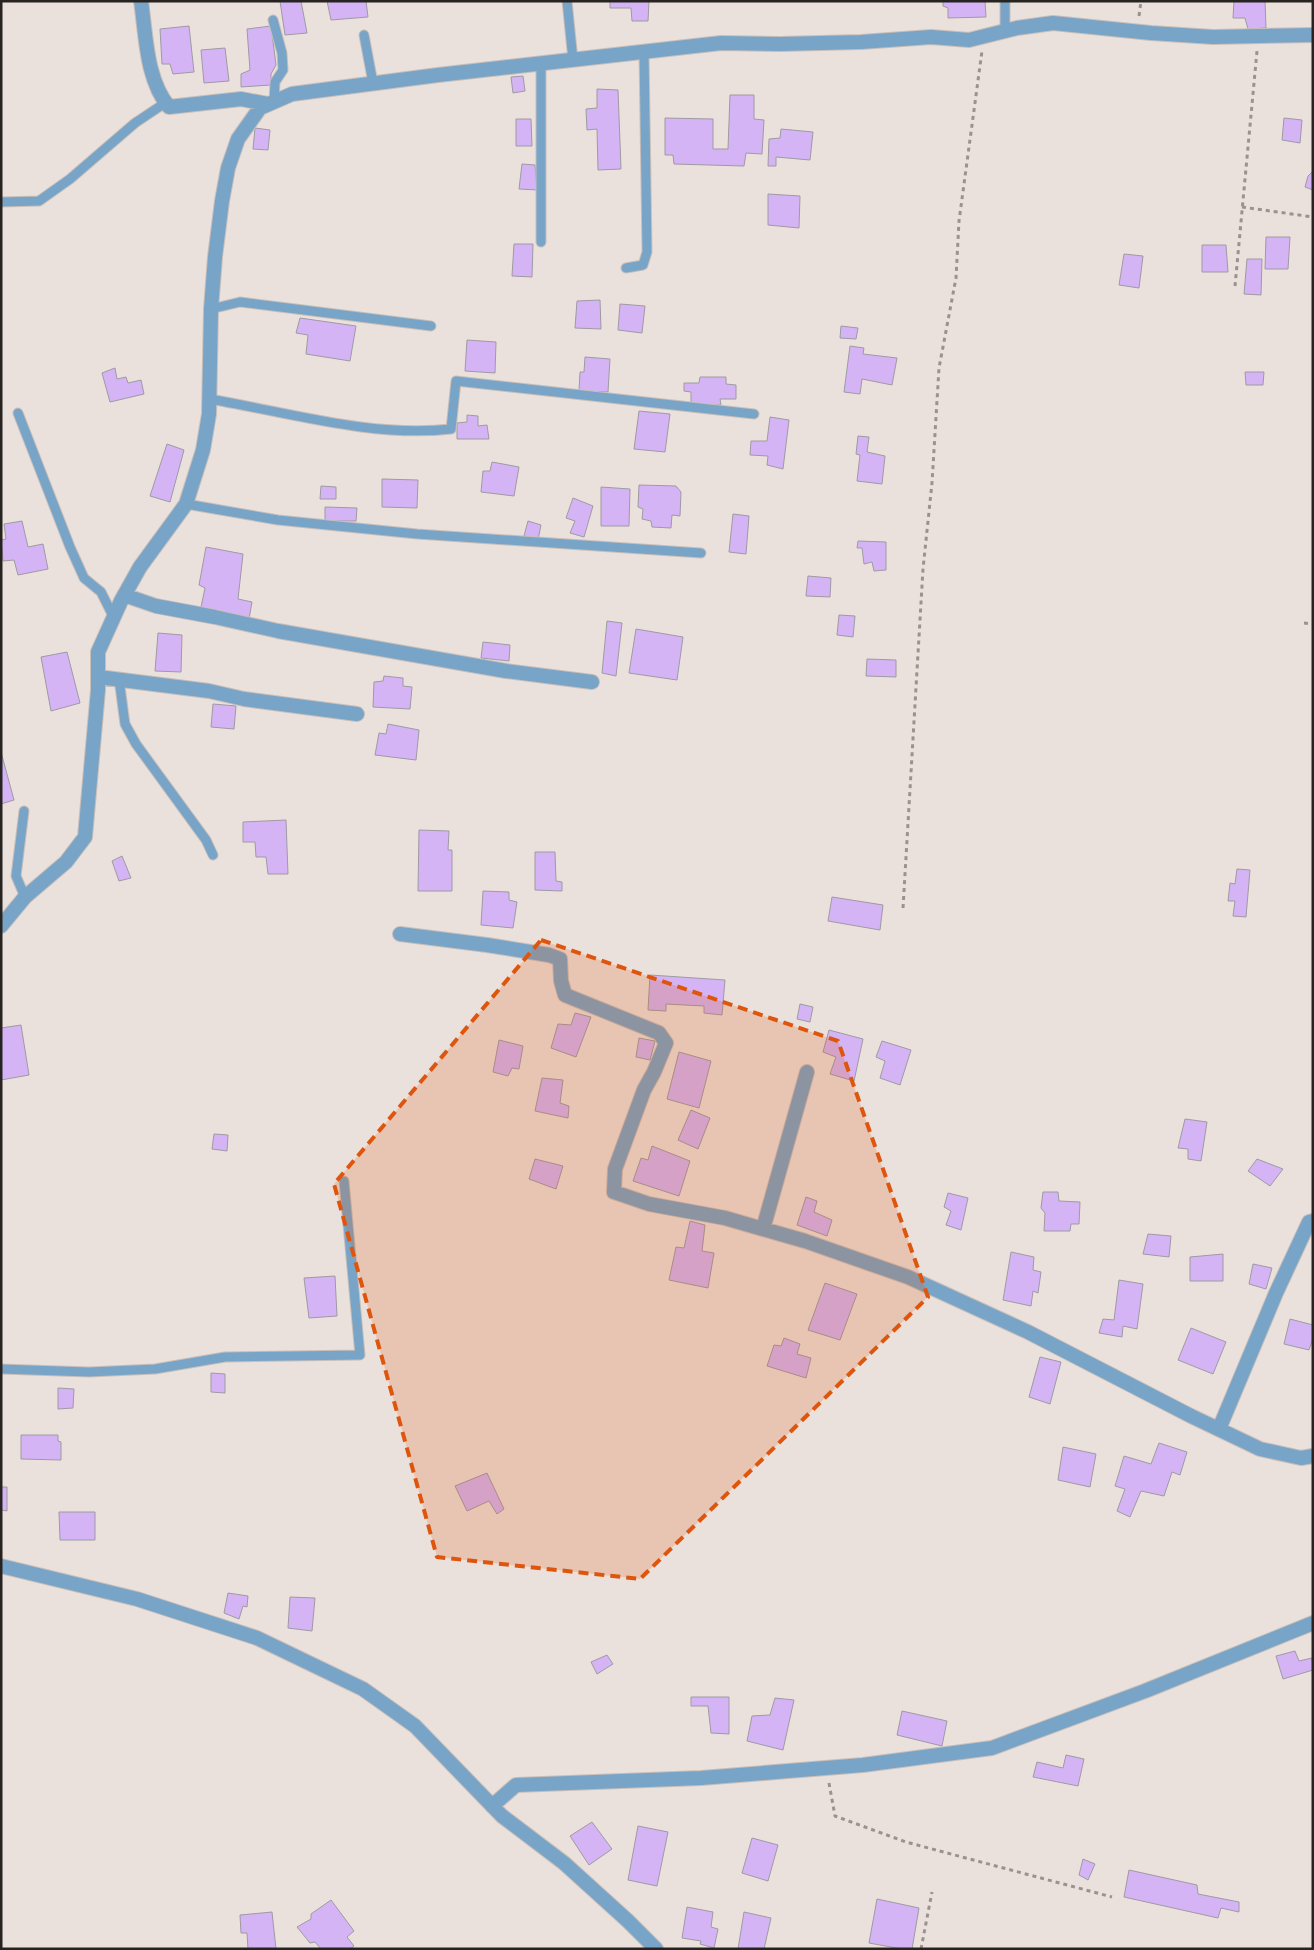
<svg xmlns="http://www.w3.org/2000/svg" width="1314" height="1950" viewBox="0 0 1314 1950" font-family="'Noto Serif',serif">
	<rect width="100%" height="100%" fill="#ebe1dc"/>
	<path fill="#d5b4f6" stroke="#9e9aa3" d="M280 1H301L307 33 285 35Z
		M327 1H366L368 17 331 20Z
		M610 1H649L648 21H632L631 8H610Z
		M943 1H985L986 17 948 18V8L943 6Z
		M1234 1H1265L1266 28 1248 29 1245 18H1233Z
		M189 26 194 72 173 74 170 64H162L160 29Z
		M271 26 276 65 271 74V85L241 87V74L250 70 247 29Z
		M225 48 229 81 204 83 201 50Z
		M523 76 525 91 513 93 511 77Z
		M597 89 618 90 621 169 598 170 597 129 587 130 586 109 597 108Z
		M730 95H754V119L764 120 762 154 746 153 744 166 674 164 673 155H665V118L713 119V149H728Z
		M1284 118 1302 120 1300 143 1282 140Z
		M516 119H531L532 146H516Z
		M255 128 270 130 268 150 253 149Z
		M781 129 813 132 810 160 776 157V166H768L769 139 780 138Z
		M522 164 535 165 537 190 519 189Z
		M1313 171V199V190L1305 187 1308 176Z
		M768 194 800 196 799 228 768 225Z
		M1266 237H1290L1288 269H1265Z
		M514 244H533L532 277 512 276Z
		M1202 245H1226L1228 272H1202Z
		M1124 254 1143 256 1139 288 1119 285Z
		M1247 259H1262L1261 295 1244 294Z
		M600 300 601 329 575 328 577 301Z
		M620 304 645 306 642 333 618 330Z
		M300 318 356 326 350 361 306 354 308 335 296 333Z
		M841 326 858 328 856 339 840 338Z
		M467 340 496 342 495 373 465 371Z
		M850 346 864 348 863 354 897 358 892 385 862 379 860 394 844 392Z
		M585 357 610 359 608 392 579 391 580 372H584Z
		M115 368 117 379 126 377 128 383 141 380 144 394 110 402 102 373Z
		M1245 372H1264L1263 385H1246Z
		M700 377H726V384L736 385V399H720L721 405 691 404V392L684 391V383H699Z
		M639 411 670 414 665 452 634 449Z
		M467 415 478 416V426L487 425 489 439H457V423L467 422Z
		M770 417 789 420 783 469 767 465 768 456 750 455 751 441H767Z
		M858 436 869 437 867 452 885 456 882 484 857 481 860 455 856 454Z
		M167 444 184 450 170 502 150 496Z
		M492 462 519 467 514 496 481 492 483 471H490Z
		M382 479 418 480 417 508 382 507Z
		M639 485 676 486 681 492 680 516 672 515 671 528 652 527 651 521 642 519 643 509 638 507Z
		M321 486 336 487V499H320Z
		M601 487 630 489 629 526H601Z
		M573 498 593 506 584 537 570 533 575 521 566 518Z
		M325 507 357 508 356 521H325Z
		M733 514 749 516 746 554 729 552Z
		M22 521 28 547 43 544 48 569 18 575 14 560 3 561 1 540 6 539 4 524Z
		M528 521 541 525 538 540 524 536Z
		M858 541 886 542V570L874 571 872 562 864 564 862 548H857Z
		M206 547 243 554 238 599 252 602 249 619 200 612 205 588 199 585Z
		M808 576 831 578 830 597 806 596Z
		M839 615 855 616 853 637 837 635Z
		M607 621 622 623 616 676 602 673Z
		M636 629 683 637 677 680 629 673Z
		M158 633 182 635 181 672 155 671Z
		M483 642 510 645 509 661 481 658Z
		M67 652 80 703 51 711 41 657Z
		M867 659 896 660V677L866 676Z
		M384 676 403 678V686L412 687 410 709 373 707 374 682 383 681Z
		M213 704 236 706 234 729 211 727Z
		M388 724 419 730 416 760 375 755 379 733 386 734Z
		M1 752 14 800 1 804Z
		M286 820 288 874H268L266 857H256L255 842H243V822Z
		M419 830 449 831 448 850H452V891H418Z
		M535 852H555L556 881 562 882V891L535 890Z
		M122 856 131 878 119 881 112 861Z
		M1237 869 1250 870 1246 917 1233 916 1235 901H1228L1230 883 1235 884Z
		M483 891 509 892V900L517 902 513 928 481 925Z
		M832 897 883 905 880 930 828 921Z
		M650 975 725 980 722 1015 704 1013V1006L666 1004V1011L648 1010Z
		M800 1004 813 1007 810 1022 797 1019Z
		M575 1013 591 1017 576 1057 551 1048 558 1024 571 1025Z
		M21 1025 29 1075 1 1080V1028Z
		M829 1030 863 1039 854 1081 830 1074 836 1057 823 1052Z
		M639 1038 655 1041 650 1060 636 1057Z
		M499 1040 523 1046 519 1069 512 1068 508 1076 493 1072Z
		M882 1041 911 1050 900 1085 880 1078 885 1061 876 1057Z
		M679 1052 711 1061 699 1108 667 1099Z
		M542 1078 563 1080 560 1103 569 1106 568 1118 535 1111Z
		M691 1110 710 1118 698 1149 678 1140Z
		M1185 1119 1207 1122 1201 1161 1188 1159V1149L1178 1148Z
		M214 1134 228 1135 227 1151 212 1149Z
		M652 1146 690 1161 679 1196 633 1181 641 1158 648 1160Z
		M535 1159 563 1166 556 1189 529 1179Z
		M1257 1159 1283 1169 1270 1186 1248 1171Z
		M1043 1192H1058L1059 1201 1080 1202 1079 1224H1071L1070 1231H1044L1045 1213 1041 1208Z
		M948 1193 968 1198 961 1230 946 1225 951 1211 944 1207Z
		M806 1197 817 1201 814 1212 832 1220 827 1236 797 1225Z
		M690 1221 705 1225 702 1251 714 1253 708 1288 669 1280 676 1247 684 1248Z
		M1148 1234 1171 1236 1169 1257 1143 1254Z
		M1011 1252 1034 1257 1033 1270 1041 1272 1038 1293 1033 1291 1031 1306 1003 1300Z
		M1223 1254V1281H1190V1257Z
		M1253 1264 1272 1268 1266 1289 1249 1284Z
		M335 1276 337 1316 309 1318 304 1278Z
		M1119 1280 1143 1284 1137 1329 1123 1326 1122 1337 1099 1333 1103 1319 1114 1320Z
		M825 1283 857 1294 840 1340 808 1330Z
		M1290 1319 1313 1325V1338L1309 1350 1284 1344Z
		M1191 1328 1226 1342 1213 1374 1178 1360Z
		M784 1338 800 1344 797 1354 811 1358 806 1378 767 1366 774 1345 781 1346Z
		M1040 1357 1061 1362 1050 1404 1029 1397Z
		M211 1373 225 1374V1393L211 1392Z
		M58 1388 74 1389 73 1408 58 1409Z
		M21 1435H58V1441L61 1442V1460L21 1459Z
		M1159 1443 1187 1452 1180 1475 1172 1472 1164 1496 1141 1491 1130 1517 1117 1511 1125 1489 1115 1486 1124 1456 1151 1464Z
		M1063 1447 1096 1454 1090 1487 1058 1480Z
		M487 1473 504 1509 497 1514 489 1501 467 1511 455 1486Z
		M1 1487H7V1511L1 1510Z
		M59 1512H95V1540H60Z
		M228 1593 248 1596 247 1607 243 1606 239 1619 224 1613Z
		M290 1597 315 1598 312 1631 288 1628Z
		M1295 1651 1299 1661 1312 1658 1313 1670 1283 1679 1276 1656Z
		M607 1655 613 1664 597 1674 591 1662Z
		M691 1697H729V1734L711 1733 708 1706H691Z
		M775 1698 794 1700 783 1750 747 1741 752 1716 770 1715Z
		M902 1711 947 1721 942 1746 897 1735Z
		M1066 1755 1084 1759 1078 1786 1033 1777 1037 1762 1063 1768Z
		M592 1822 612 1849 589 1865 570 1836Z
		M638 1826 668 1832 657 1886 628 1880Z
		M752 1838 778 1845 768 1881 742 1873Z
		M1083 1859 1095 1864 1088 1880 1079 1875Z
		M1129 1870 1197 1885 1198 1894 1239 1902V1912L1221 1908 1218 1918 1124 1897Z
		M877 1899 919 1908 912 1949H902L869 1943Z
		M331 1900 354 1931 347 1937 354 1946 350 1949H321L315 1942 310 1943 297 1927 311 1919V1914Z
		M687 1907 713 1912 711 1927 718 1929 714 1948 700 1944 701 1941 682 1938Z
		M272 1912 276 1949H248L247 1933H241L240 1915Z
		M744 1912 771 1918 764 1949H738Z"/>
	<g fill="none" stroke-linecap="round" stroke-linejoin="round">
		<g stroke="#c8bfba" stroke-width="11">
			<path id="service" d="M567 1 573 60
				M273 20 282 53 283 70 275 82 274 102
				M1005 31V1
				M364 35 373 83
				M541 64V242
				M1 202 39 201 70 179 135 123 165 103
				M626 268 643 265 647 252 644 52
				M211 309 240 302 431 326
				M209 399C287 412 372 438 451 429L456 381 754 414
				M18 413 70 547 84 578 101 592 113 616
				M186 504 278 520 417 534 701 553
				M119 679 125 724 136 744 206 840 213 855
				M24 811 16 876 25 897
				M1 1369 89 1372 155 1369 225 1357 360 1355 344 1181"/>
		</g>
		<g stroke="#c8bfba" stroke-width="16">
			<path id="minor" d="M141 1C146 35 146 80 169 107L241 99 268 104
				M124 595 156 606 215 617 278 631 506 671 592 682
				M98 677 209 691 244 699 357 714
				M1 926 25 897 66 862 85 837 98 690V652L121 601 140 567 186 504 203 450 209 414 211 309 215 257 222 201 228 168 238 139 260 108 292 94 438 75 721 43 780 44 861 42 931 37 969 40 1017 28 1053 23 1151 33 1213 37 1313 35
				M400 934 487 945 549 955 560 959 561 981 565 995 659 1033 666 1043 654 1072 644 1090 615 1169 614 1192 649 1204 725 1218 763 1229 805 1241 908 1277 1028 1332 1191 1416 1260 1449 1301 1458 1313 1456
				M763 1229 807 1072
				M1219 1429 1276 1293 1309 1222 1313 1221
				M1 1566 137 1599 257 1638 363 1689 415 1726 502 1816 564 1863 628 1921 656 1949
				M492 1806 516 1785 701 1778 863 1765 992 1748 1145 1691 1313 1623"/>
		</g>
		<path stroke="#9a928f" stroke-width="3" stroke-dasharray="4 4" stroke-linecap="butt" d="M1139 16 1141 1
			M1242 207 1313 217
			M1235 286 1257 51
			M1304 623 1313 624
			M903 908 923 569 932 483 939 368 956 278 959 221 982 51
			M829 1783 835 1816 906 1842 1112 1897
			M921 1949 932 1892"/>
		<use href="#service" stroke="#78a4c7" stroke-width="9"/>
		<use href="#minor" stroke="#78a4c7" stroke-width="14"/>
	</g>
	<path fill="#de560d" fill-opacity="0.2" stroke="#de560d" stroke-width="4" stroke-dasharray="10 6" stroke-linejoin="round" d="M541 940 838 1041 928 1297 640 1579 437 1557 334 1184Z"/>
	<rect width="1314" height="1950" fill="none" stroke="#272321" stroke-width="5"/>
</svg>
